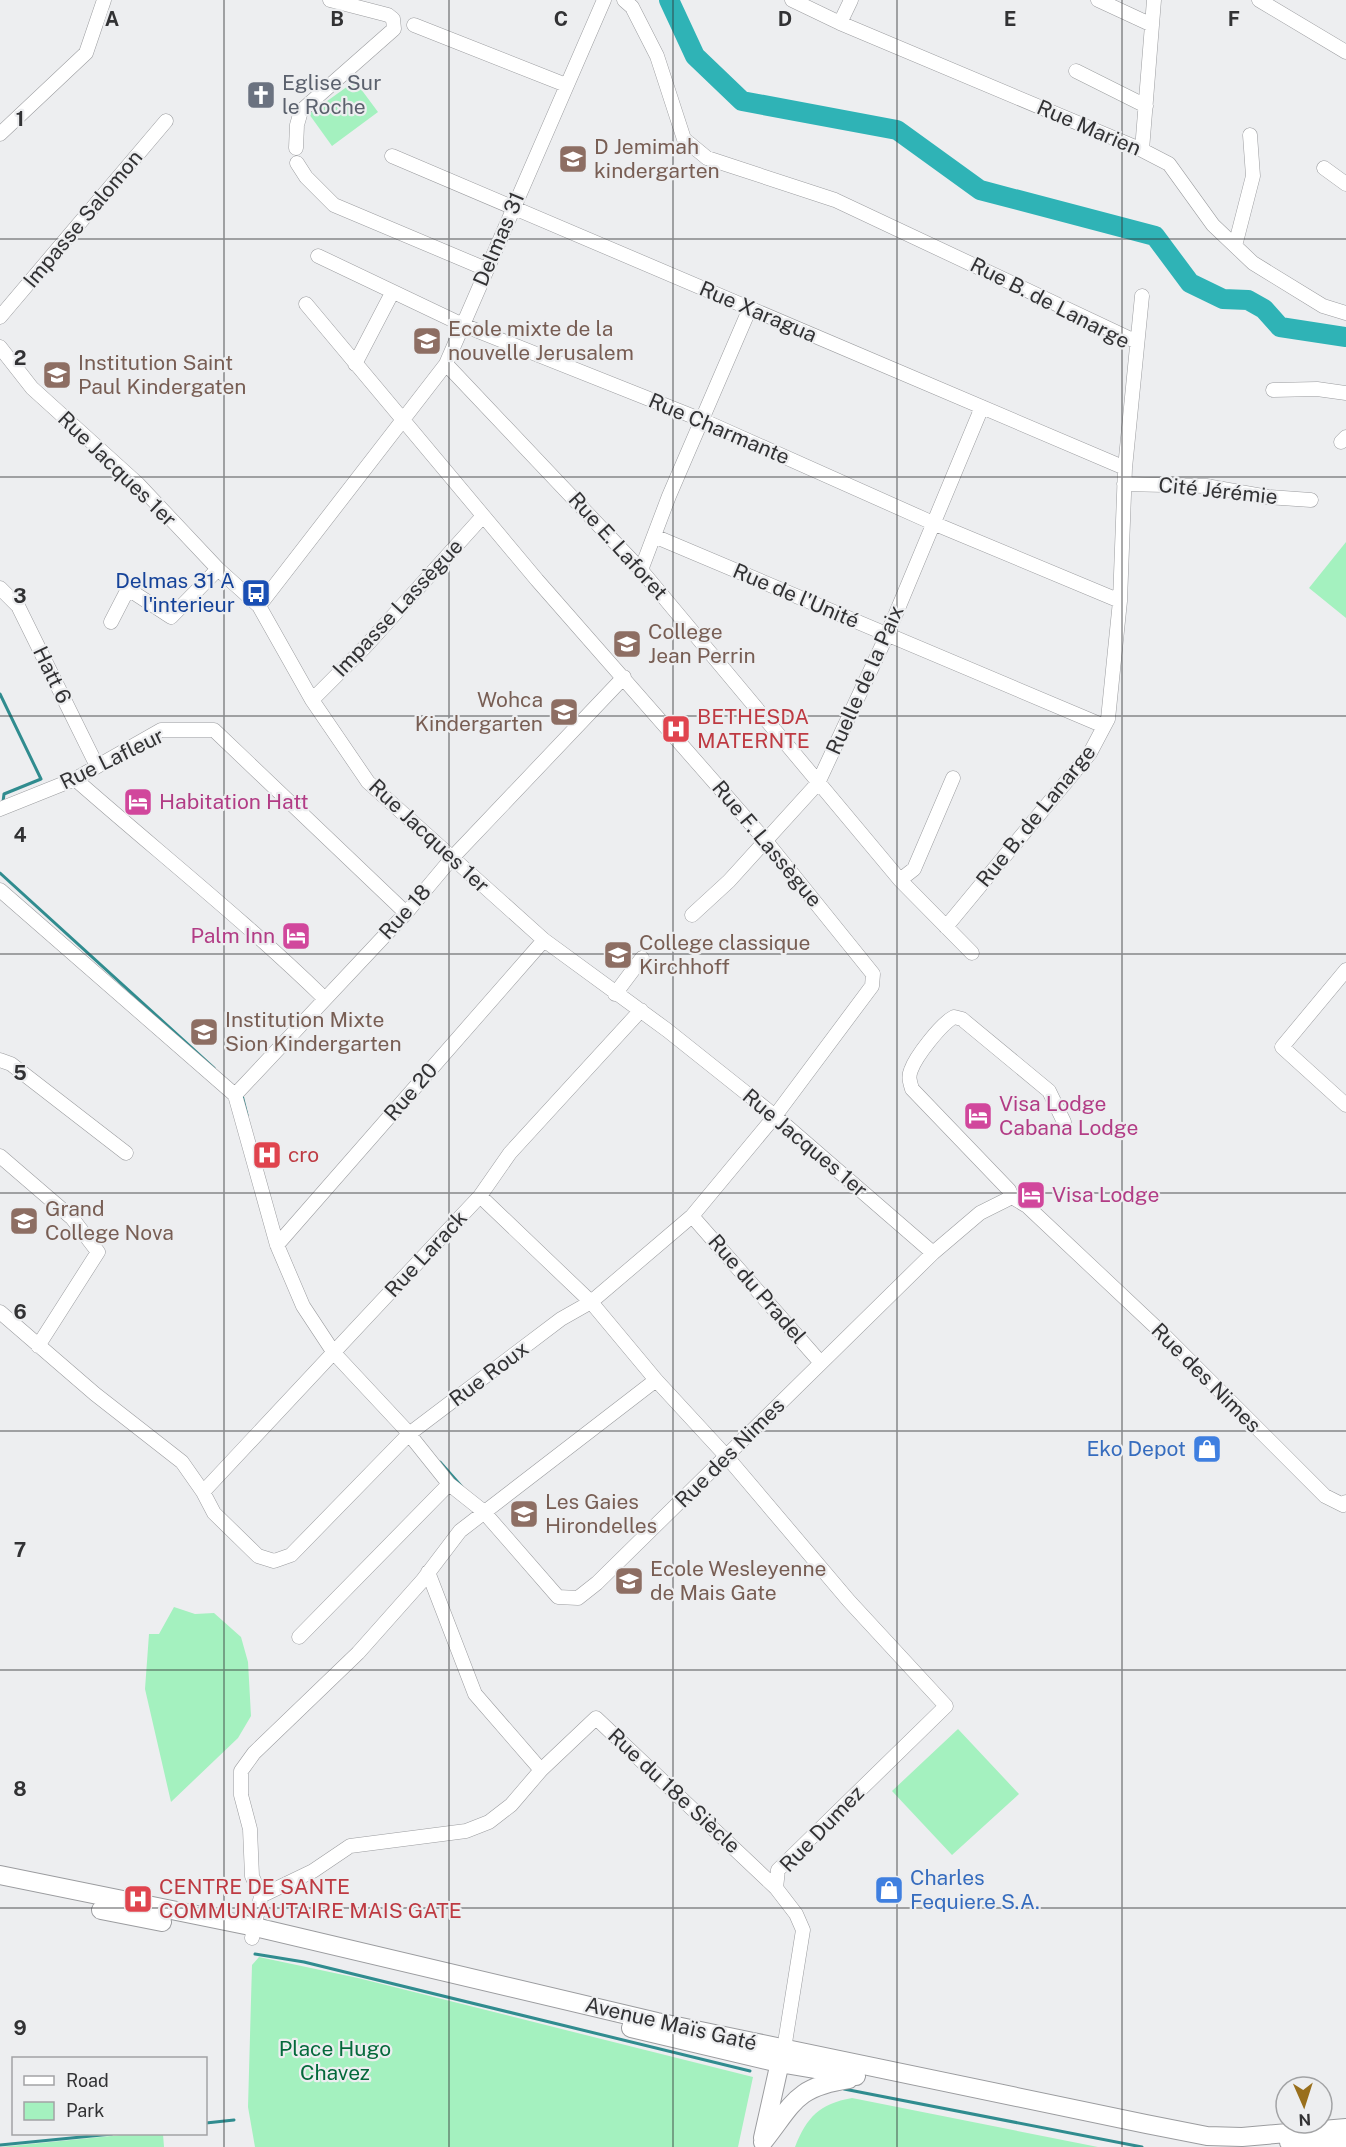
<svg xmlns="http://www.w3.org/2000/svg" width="1346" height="2147" viewBox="0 0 1346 2147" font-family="'Public Sans',sans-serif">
	<rect width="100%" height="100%" fill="#edeef0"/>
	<path fill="#a4f1bf" d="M355 81 378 112 332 146 309 114Z
		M1346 542V618L1309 588Z
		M174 1607 195 1614 214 1613 241 1637 248 1662 251 1716 238 1738 171 1802 145 1689 149 1634H159Z
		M958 1729 1019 1794 952 1855 892 1791Z
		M259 1957 358 1978 753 2077 738 2147H255L248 2107 252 1965Z
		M852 2098 1098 2147H795C807 2117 819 2104 852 2098Z
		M131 2134H163L164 2147H0Z"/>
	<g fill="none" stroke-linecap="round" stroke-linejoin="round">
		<path stroke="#308c8f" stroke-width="3" d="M0 694 41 779 4 794 3 802
			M0 873 214 1068
			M242 1095 247 1115
			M440 1462 463 1488
			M255 1954 304 1962 750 2071
			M844 2089 1142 2147
			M206 2123 234 2120
			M0 2145 112 2134"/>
		<path stroke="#2fb3b6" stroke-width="20" d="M669 0 695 56 742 101 897 130 980 190 1155 236 1190 283 1223 299 1248 300 1264 309 1280 327 1346 337"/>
		<g stroke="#9b9c9f" stroke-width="15">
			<path id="minor" d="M624 0 632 7 657 56 684 139 707 158 835 200 1137 342
				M792 0 840 23 1142 150 1169 164 1213 225 1253 263 1323 306 1346 313
				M1098 0 1152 25
				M1259 0 1346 52
				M840 23 851 0
				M414 25 566 85
				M1076 71 1146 106
				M0 134 86 53 104 0
				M296 148 297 125 301 111 394 29 393 19 388 15 330 0
				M1142 150 1154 0
				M392 156 1125 468
				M297 163 306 177 334 205 486 269
				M1324 168 1346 184
				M1235 246 1253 176 1250 135
				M318 256 463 325 702 420 933 523 1120 601
				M0 317 166 121
				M0 347 32 388 138 484 218 569 259 606 312 700 368 782 544 940 667 1030 775 1116 933 1253
				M355 364 392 293
				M446 364 641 570 900 880 972 953
				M1273 390 1317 389 1346 393
				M1341 442 1346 437
				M1124 484 1206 486 1268 497 1311 500
				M654 536 1104 726
				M641 570 669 496 750 308
				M0 588 18 606 97 766
				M259 606 446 364 604 0
				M111 622 128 589 171 617 218 569
				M312 700 365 647 483 516
				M75 779C158 852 245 921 324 998
				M0 809 75 779 161 730H214L406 913
				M900 880 914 869 953 778
				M0 890 235 1095
				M692 915 729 881 818 783 887 635 982 407
				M946 927 1090 753 1108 719 1120 601 1125 468 1142 296
				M1346 970 1282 1047 1346 1105
				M615 994 642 958
				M0 1060 11 1064 126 1153
				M235 1095 277 1245 303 1306 334 1353 405 1429 449 1484 483 1511 558 1597 578 1598 597 1583 933 1253 980 1213 1012 1197 1027 1206 1162 1333 1325 1496 1343 1505 1346 1502
				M235 1095 406 913 452 858 624 677
				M0 1156 72 1218 98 1252 38 1346
				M480 1196 591 1302 656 1380 727 1457 849 1601 946 1706 778 1870 776 1888 796 1914 803 1930 784 2049
				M1012 1197 1009 1190 912 1089C910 1082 908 1077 911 1070 916 1056 941 1024 954 1017L962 1019 1049 1091 1064 1122
				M692 1216 821 1363
				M277 1245 544 940
				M0 1312 95 1394 182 1462 203 1492 214 1513 258 1556 274 1561 291 1555 409 1434 561 1319 591 1302 692 1216 775 1116 872 986 873 974 765 840 537 580 306 304
				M203 1492 480 1196 510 1153 641 1010
				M428 1572 475 1694 541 1770
				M299 1637 449 1484
				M261 1896 313 1871 350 1846 466 1831 489 1822 511 1805 541 1770 596 1718 776 1888
				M252 1938 261 1896 252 1876 250 1829 241 1795V1771L254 1753 358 1653 422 1581 460 1531 656 1380"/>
		</g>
		<g stroke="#9b9c9f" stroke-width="20">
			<path id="major" d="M0 1875 255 1927 657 2022 1146 2124 1207 2136 1242 2137 1346 2128
				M101 1910 162 1922
				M631 2028 779 2063 856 2076
				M763 2138 782 2053
				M763 2142C794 2103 795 2087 849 2079
				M1289 2142 1346 2141"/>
		</g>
		<use href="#minor" stroke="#fff" stroke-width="14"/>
		<use href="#major" stroke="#fff" stroke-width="18"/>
	</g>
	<path fill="none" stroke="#323234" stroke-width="1.5" stroke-opacity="0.55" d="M224 0V2147M449 0V2147M673 0V2147M897 0V2147M1122 0V2147M0 239H1346M0 477H1346M0 716H1346M0 954H1346M0 1193H1346M0 1431H1346M0 1670H1346M0 1908H1346"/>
	<defs>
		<g id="church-square" transform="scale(1.5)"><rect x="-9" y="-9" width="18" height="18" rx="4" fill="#6b7280" stroke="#edeef0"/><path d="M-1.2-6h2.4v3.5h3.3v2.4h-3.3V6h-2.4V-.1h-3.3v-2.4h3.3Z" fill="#fff"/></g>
		<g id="school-square" transform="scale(1.5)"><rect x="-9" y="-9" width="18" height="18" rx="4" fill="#8d6e63" stroke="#edeef0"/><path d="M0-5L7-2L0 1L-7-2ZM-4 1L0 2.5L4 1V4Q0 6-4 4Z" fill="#fff"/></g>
		<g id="bus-square" transform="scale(1.5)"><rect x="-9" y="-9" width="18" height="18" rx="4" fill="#1a4fb4" stroke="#edeef0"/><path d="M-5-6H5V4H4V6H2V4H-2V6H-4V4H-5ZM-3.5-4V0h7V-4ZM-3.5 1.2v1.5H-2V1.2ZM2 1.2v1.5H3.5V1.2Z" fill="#fff"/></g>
		<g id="hospital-square" transform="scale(1.5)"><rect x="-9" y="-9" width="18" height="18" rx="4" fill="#e0444e" stroke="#edeef0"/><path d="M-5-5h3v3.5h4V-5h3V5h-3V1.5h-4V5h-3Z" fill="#fff"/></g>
		<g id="hotel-square" transform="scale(1.5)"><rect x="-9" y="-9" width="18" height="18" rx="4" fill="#d1479c" stroke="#edeef0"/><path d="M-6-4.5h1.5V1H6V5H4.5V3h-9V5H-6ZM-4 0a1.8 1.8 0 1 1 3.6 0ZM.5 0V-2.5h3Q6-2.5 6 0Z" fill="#fff"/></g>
		<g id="shop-square" transform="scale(1.5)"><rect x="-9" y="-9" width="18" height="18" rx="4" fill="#3f7fe0" stroke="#edeef0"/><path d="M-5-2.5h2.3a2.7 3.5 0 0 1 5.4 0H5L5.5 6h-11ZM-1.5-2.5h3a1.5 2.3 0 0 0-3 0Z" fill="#fff"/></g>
	</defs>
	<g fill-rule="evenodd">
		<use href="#church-square" x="261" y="95"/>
		<use href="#school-square" x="573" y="159"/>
		<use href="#school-square" x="427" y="341"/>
		<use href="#school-square" x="57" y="375"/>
		<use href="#bus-square" x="256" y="593"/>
		<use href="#school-square" x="627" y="644"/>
		<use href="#school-square" x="564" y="712"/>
		<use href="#hospital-square" x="676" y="729"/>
		<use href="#hotel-square" x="138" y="802"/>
		<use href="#hotel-square" x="296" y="936"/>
		<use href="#school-square" x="618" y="955"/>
		<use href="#school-square" x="204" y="1032"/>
		<use href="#hotel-square" x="978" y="1116"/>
		<use href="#hospital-square" x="267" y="1155"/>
		<use href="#hotel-square" x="1031" y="1195"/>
		<use href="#school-square" x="24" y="1221"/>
		<use href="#shop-square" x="1207" y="1449"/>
		<use href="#school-square" x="524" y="1514"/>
		<use href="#school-square" x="629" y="1581"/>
		<use href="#shop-square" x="889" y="1890"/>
		<use href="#hospital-square" x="138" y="1899"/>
	</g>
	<g text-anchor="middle" stroke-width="4.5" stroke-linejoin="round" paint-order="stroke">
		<g font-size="21" fill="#5b616d" stroke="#edeef0" text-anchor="start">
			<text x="282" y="90">Eglise Sur<tspan x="282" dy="24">le Roche</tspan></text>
		</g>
		<g font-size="21" fill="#323234" stroke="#edeef0">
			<text transform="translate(1089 128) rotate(23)" y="7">Rue Marien</text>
			<text transform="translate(83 219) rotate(-50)" y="7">Impasse Salomon</text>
			<text transform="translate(499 239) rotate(-67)" y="7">Delmas 31</text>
			<text transform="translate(1050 303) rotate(27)" y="7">Rue B. de Lanarge</text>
			<text transform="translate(758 312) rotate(23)" y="7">Rue Xaragua</text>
			<text transform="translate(719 429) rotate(23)" y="7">Rue Charmante</text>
			<text transform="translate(117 469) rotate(44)" y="7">Rue Jacques 1er</text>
			<text transform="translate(1218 491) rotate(6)" y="7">Cité Jérémie</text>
			<text transform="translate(618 546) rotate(48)" y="7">Rue E. Laforet</text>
			<text transform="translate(796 596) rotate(23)" y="7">Rue de l'Unité</text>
			<text transform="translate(398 608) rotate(-47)" y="7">Impasse Lassègue</text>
			<text transform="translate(52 675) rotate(64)" y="7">Hatt 6</text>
			<text transform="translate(865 680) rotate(-66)" y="7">Ruelle de la Paix</text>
			<text transform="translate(112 759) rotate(-26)" y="7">Rue Lafleur</text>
			<text transform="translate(1036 816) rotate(-51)" y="7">Rue B. de Lanarge</text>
			<text transform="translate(429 836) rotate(43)" y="7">Rue Jacques 1er</text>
			<text transform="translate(767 844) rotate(50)" y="7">Rue F. Lassègue</text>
			<text transform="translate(405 912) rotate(-48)" y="7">Rue 18</text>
			<text transform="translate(411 1092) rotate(-49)" y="7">Rue 20</text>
			<text transform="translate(805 1143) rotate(40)" y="7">Rue Jacques 1er</text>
			<text transform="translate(426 1254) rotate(-47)" y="7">Rue Larack</text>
			<text transform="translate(757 1289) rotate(49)" y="7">Rue du Pradel</text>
			<text transform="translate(489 1374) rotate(-37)" y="7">Rue Roux</text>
			<text transform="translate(1206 1378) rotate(45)" y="7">Rue des Nimes</text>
			<text transform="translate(730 1453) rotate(-45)" y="7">Rue des Nimes</text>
			<text transform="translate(674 1791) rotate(43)" y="7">Rue du 18e Siècle</text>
			<text transform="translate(822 1829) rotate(-46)" y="7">Rue Dumez</text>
			<text transform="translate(671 2024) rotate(13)" y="7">Avenue Maïs Gaté</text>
		</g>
		<g font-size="21" fill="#785e54" stroke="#edeef0" text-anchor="start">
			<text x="594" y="154">D Jemimah<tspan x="594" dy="24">kindergarten</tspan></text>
			<text x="448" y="336">Ecole mixte de la<tspan x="448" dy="24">nouvelle Jerusalem</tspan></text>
			<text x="78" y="370">Institution Saint<tspan x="78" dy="24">Paul Kindergaten</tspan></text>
			<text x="648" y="639">College<tspan x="648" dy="24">Jean Perrin</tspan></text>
			<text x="543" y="707" text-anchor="end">Wohca<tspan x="543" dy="24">Kindergarten</tspan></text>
			<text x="639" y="950">College classique<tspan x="639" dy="24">Kirchhoff</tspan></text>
			<text x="225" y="1027">Institution Mixte<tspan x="225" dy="24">Sion Kindergarten</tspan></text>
			<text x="45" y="1216">Grand<tspan x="45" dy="24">College Nova</tspan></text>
			<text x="545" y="1509">Les Gaies<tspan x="545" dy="24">Hirondelles</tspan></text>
			<text x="650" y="1576">Ecole Wesleyenne<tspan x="650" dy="24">de Mais Gate</tspan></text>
		</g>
		<g font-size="21" fill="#164399" stroke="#edeef0" text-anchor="end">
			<text x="235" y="588">Delmas 31 A<tspan x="235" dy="24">l'interieur</tspan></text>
		</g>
		<g font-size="21" fill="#be3a42" stroke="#edeef0" text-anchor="start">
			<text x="697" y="724">BETHESDA<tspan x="697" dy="24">MATERNTE</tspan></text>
			<text x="288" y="1162">cro</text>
			<text x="159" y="1894">CENTRE DE SANTE<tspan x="159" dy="24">COMMUNAUTAIRE MAIS GATE</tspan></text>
		</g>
		<g font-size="21" fill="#b23c85" stroke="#edeef0" text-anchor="start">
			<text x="159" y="809">Habitation Hatt</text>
			<text x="275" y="943" text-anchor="end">Palm Inn</text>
			<text x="999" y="1111">Visa Lodge<tspan x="999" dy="24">Cabana Lodge</tspan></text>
			<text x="1052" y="1202">Visa Lodge</text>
		</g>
		<g font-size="21" fill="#366cbe" stroke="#edeef0" text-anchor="end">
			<text x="1186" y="1456">Eko Depot</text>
			<text x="910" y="1885" text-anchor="start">Charles<tspan x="910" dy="24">Fequiere S.A.</tspan></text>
		</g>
		<g font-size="21" fill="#04693b" stroke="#edeef0">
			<text x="335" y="2056">Place Hugo<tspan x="335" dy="24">Chavez</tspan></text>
		</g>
	</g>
	<g font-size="20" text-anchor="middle" font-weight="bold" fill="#323234" stroke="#edeef0" stroke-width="4.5" stroke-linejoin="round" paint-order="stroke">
		<text x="112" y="26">A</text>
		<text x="337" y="26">B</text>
		<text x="561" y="26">C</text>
		<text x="785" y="26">D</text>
		<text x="1010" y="26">E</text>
		<text x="1234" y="26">F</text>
		<text x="20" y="126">1</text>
		<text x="20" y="365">2</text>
		<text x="20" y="603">3</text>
		<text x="20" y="842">4</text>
		<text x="20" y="1080">5</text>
		<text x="20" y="1319">6</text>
		<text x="20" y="1557">7</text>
		<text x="20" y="1796">8</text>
		<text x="20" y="2035">9</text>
	</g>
	<rect x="12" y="2057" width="195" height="78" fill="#edeef0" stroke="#a2a3a5" stroke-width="1.5"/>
	<rect x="24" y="2076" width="30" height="9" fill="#ffffff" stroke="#a2a3a5" stroke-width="1.5"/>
	<text x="66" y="2087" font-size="18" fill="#323234">Road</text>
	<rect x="24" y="2102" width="30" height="18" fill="#a4f1bf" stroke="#a2a3a5" stroke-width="1.5"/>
	<text x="66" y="2117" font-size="18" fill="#323234">Park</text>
	<g transform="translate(1304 2105) rotate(177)"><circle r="28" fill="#edeef0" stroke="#a2a3a5" stroke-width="1.5"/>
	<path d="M0-4.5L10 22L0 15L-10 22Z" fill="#996f1c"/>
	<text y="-9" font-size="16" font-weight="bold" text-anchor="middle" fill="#323234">N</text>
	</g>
</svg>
